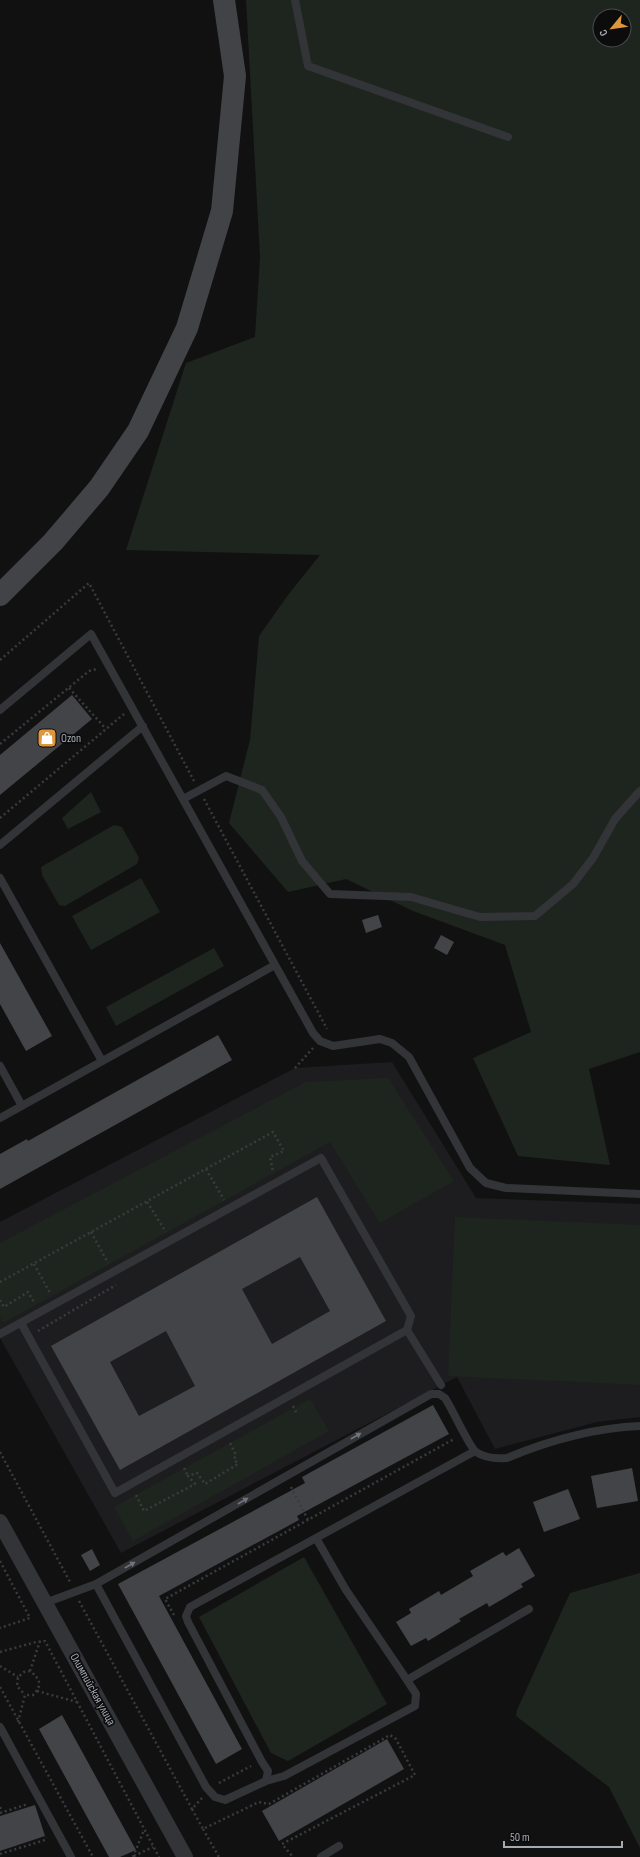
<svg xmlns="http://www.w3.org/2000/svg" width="640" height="1857" viewBox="0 0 640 1857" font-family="'Sofia Sans Condensed',sans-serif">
	<rect width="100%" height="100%" fill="#111112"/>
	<path fill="#1d1d1f" d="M392 1062 476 1198 640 1204V1417L597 1422 495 1449 457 1377 121 1553 0 1338V1222L295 1068Z"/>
	<path fill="#1e251e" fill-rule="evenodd" d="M246 0H640V1052L589 1069 610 1165 518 1156 473 1058 531 1032 505 945 413 911 346 879 288 892 229 823 250 740 259 636 288 595 320 555 126 550 186 363 255 337 260 257ZM600 16H624V40H600Z
		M91 792 101 812 68 829 62 818Z
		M114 825 122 827 123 829 139 858 137 864 65 906 59 905 42 875 41 867Z
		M141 878 160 912 91 950 72 916Z
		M214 948 224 966 116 1026 106 1007Z
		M388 1078 454 1181 380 1223 330 1142 3 1323 0 1317V1243L306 1082Z
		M455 1217 640 1225V1385L448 1376Z
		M310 1399 329 1431 133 1541 114 1507Z
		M304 1557 387 1704 288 1761 271 1753 199 1617Z
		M640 1573V1848L609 1787 516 1716 517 1710 570 1593Z"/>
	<path fill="#434448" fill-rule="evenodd" d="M72 695 92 719 0 795V755Z
		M378 915 382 927 366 933 362 920Z
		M441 935 454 942 447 955 434 948Z
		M0 943 52 1036 26 1051 0 1004Z
		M218 1035 232 1060 0 1189V1154L27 1139 28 1141Z
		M317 1197 386 1321 120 1470 51 1346ZM300 1257 330 1311 272 1344 242 1289ZM166 1331 195 1386 139 1416 110 1362Z
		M433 1405 449 1434 297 1516 299 1520 159 1596 242 1749 216 1764 118 1584 305 1483 302 1477Z
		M632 1468 638 1501 597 1508 591 1476Z
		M568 1489 580 1519 544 1532 533 1502Z
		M519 1548 535 1576 521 1584 523 1587 489 1607 487 1603 459 1619 461 1621 428 1641 426 1638 411 1646 396 1622 411 1613 409 1609 439 1591 441 1595 473 1576 470 1571 503 1552 506 1556Z
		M92 1549 100 1565 90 1571 81 1555Z
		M62 1715 136 1850 120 1857H109L39 1729Z
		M387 1739 404 1769 279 1841 262 1811Z
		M35 1805 45 1836 0 1851V1816Z"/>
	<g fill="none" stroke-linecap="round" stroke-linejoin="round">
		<path stroke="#393b3e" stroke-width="2.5" stroke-dasharray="2 3" stroke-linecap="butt" d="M0 660 89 583 194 781
			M69 688 106 729
			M0 744 89 671 97 669
			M204 799 327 1029
			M0 818 124 714
			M295 1068 313 1048
			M206 1169 224 1200
			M147 1202 166 1232
			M91 1232 108 1263
			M34 1264 50 1293
			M0 1282 273 1132 284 1151 270 1157 273 1172
			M0 1300 4 1307 28 1292 34 1302
			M38 1331 116 1285
			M293 1406 297 1414
			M0 1452 70 1582
			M184 1468 188 1476
			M291 1487 308 1520
			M136 1495 144 1511 195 1484 188 1476 197 1473 205 1484 238 1464 234 1459 236 1455 230 1443
			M0 1561 30 1618 0 1628
			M79 1601 192 1809
			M174 1615 165 1599 454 1439
			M0 1652 36 1642 45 1641 159 1857
			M0 1666 18 1677
			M30 1671 40 1641
			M0 1687 93 1857
			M37 1691 77 1702
			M18 1722 25 1695H33C43 1685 40 1679 30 1671L24 1672 18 1677 17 1686 25 1695
			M219 1783 251 1766
			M202 1798 192 1809 203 1829 259 1802 269 1804 390 1735 396 1739 415 1775 282 1844 293 1857
			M0 1807 2 1812
			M0 1813 28 1804
			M203 1829 219 1857
			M0 1854 45 1840 46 1837
			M134 1856 153 1847
			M133 1857 144 1830"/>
		<path stroke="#333437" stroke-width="8" d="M295 0 308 66 508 137
			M0 710 91 634 313 1033 320 1041 333 1046 380 1039 392 1043 409 1057 470 1168 486 1183 506 1188 640 1194
			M183 799 226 776 262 790 281 817 302 861 330 894 411 897 480 917 535 916 573 884 593 858 615 819 640 791
			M0 845 143 726
			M0 878 102 1061
			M0 1066 22 1106
			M0 1118 275 965
			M407 1330 441 1385
			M0 1334 321 1158 411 1316 407 1330 115 1493 21 1323
			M316 1538 346 1590 407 1680
			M96 1584 206 1787 215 1797 225 1800 266 1781 268 1771 262 1762 188 1622 186 1616 190 1607 475 1451
			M45 1603 96 1584 431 1394H439L445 1398C452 1408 469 1447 476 1452 485 1458 496 1459 507 1458 550 1440 593 1428 640 1426
			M0 1727 71 1857
			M266 1781 284 1776 415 1706 416 1694 407 1680 529 1609
			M321 1857 339 1846"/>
		<path stroke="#333437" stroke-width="16" d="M0 1522 185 1857"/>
		<path stroke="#414347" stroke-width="22" d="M0 595 53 542 99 488 138 431 187 328 222 211 235 76 224 0"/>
	</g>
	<defs><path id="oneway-solid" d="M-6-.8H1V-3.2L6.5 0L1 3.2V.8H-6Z"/></defs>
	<g fill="#71757b">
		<use href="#oneway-solid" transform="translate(356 1436) rotate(-30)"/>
		<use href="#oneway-solid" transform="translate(243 1501) rotate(-30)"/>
		<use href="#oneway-solid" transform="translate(130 1565) rotate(-30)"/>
	</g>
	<defs>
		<g id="shop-square" transform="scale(1)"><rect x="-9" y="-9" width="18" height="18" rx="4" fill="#df973d" stroke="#0c0c0d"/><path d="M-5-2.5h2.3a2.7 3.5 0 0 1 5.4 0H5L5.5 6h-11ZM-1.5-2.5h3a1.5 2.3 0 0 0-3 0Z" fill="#fff"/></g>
	</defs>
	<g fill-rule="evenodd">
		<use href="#shop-square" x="47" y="738"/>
	</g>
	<g text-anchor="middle" stroke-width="3.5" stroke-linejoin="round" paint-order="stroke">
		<g font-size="12" fill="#a4aab2" stroke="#0c0c0d" text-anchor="start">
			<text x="61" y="742">Ozon</text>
		</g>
		<g font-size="12" fill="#a4aab2" stroke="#0c0c0d">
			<text transform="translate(93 1689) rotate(61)" y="4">Олимпийская улица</text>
		</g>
	</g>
	<g transform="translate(612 28) rotate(241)"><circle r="19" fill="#0c0c0d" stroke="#494b4f"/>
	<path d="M0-3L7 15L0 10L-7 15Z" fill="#df973d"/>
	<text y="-6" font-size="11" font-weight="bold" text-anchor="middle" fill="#a4aab2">С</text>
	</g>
	<path d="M504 1841v6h118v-6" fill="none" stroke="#a4aab2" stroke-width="2"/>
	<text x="510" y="1841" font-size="12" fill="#a4aab2" stroke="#0c0c0d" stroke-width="3" paint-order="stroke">50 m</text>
</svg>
